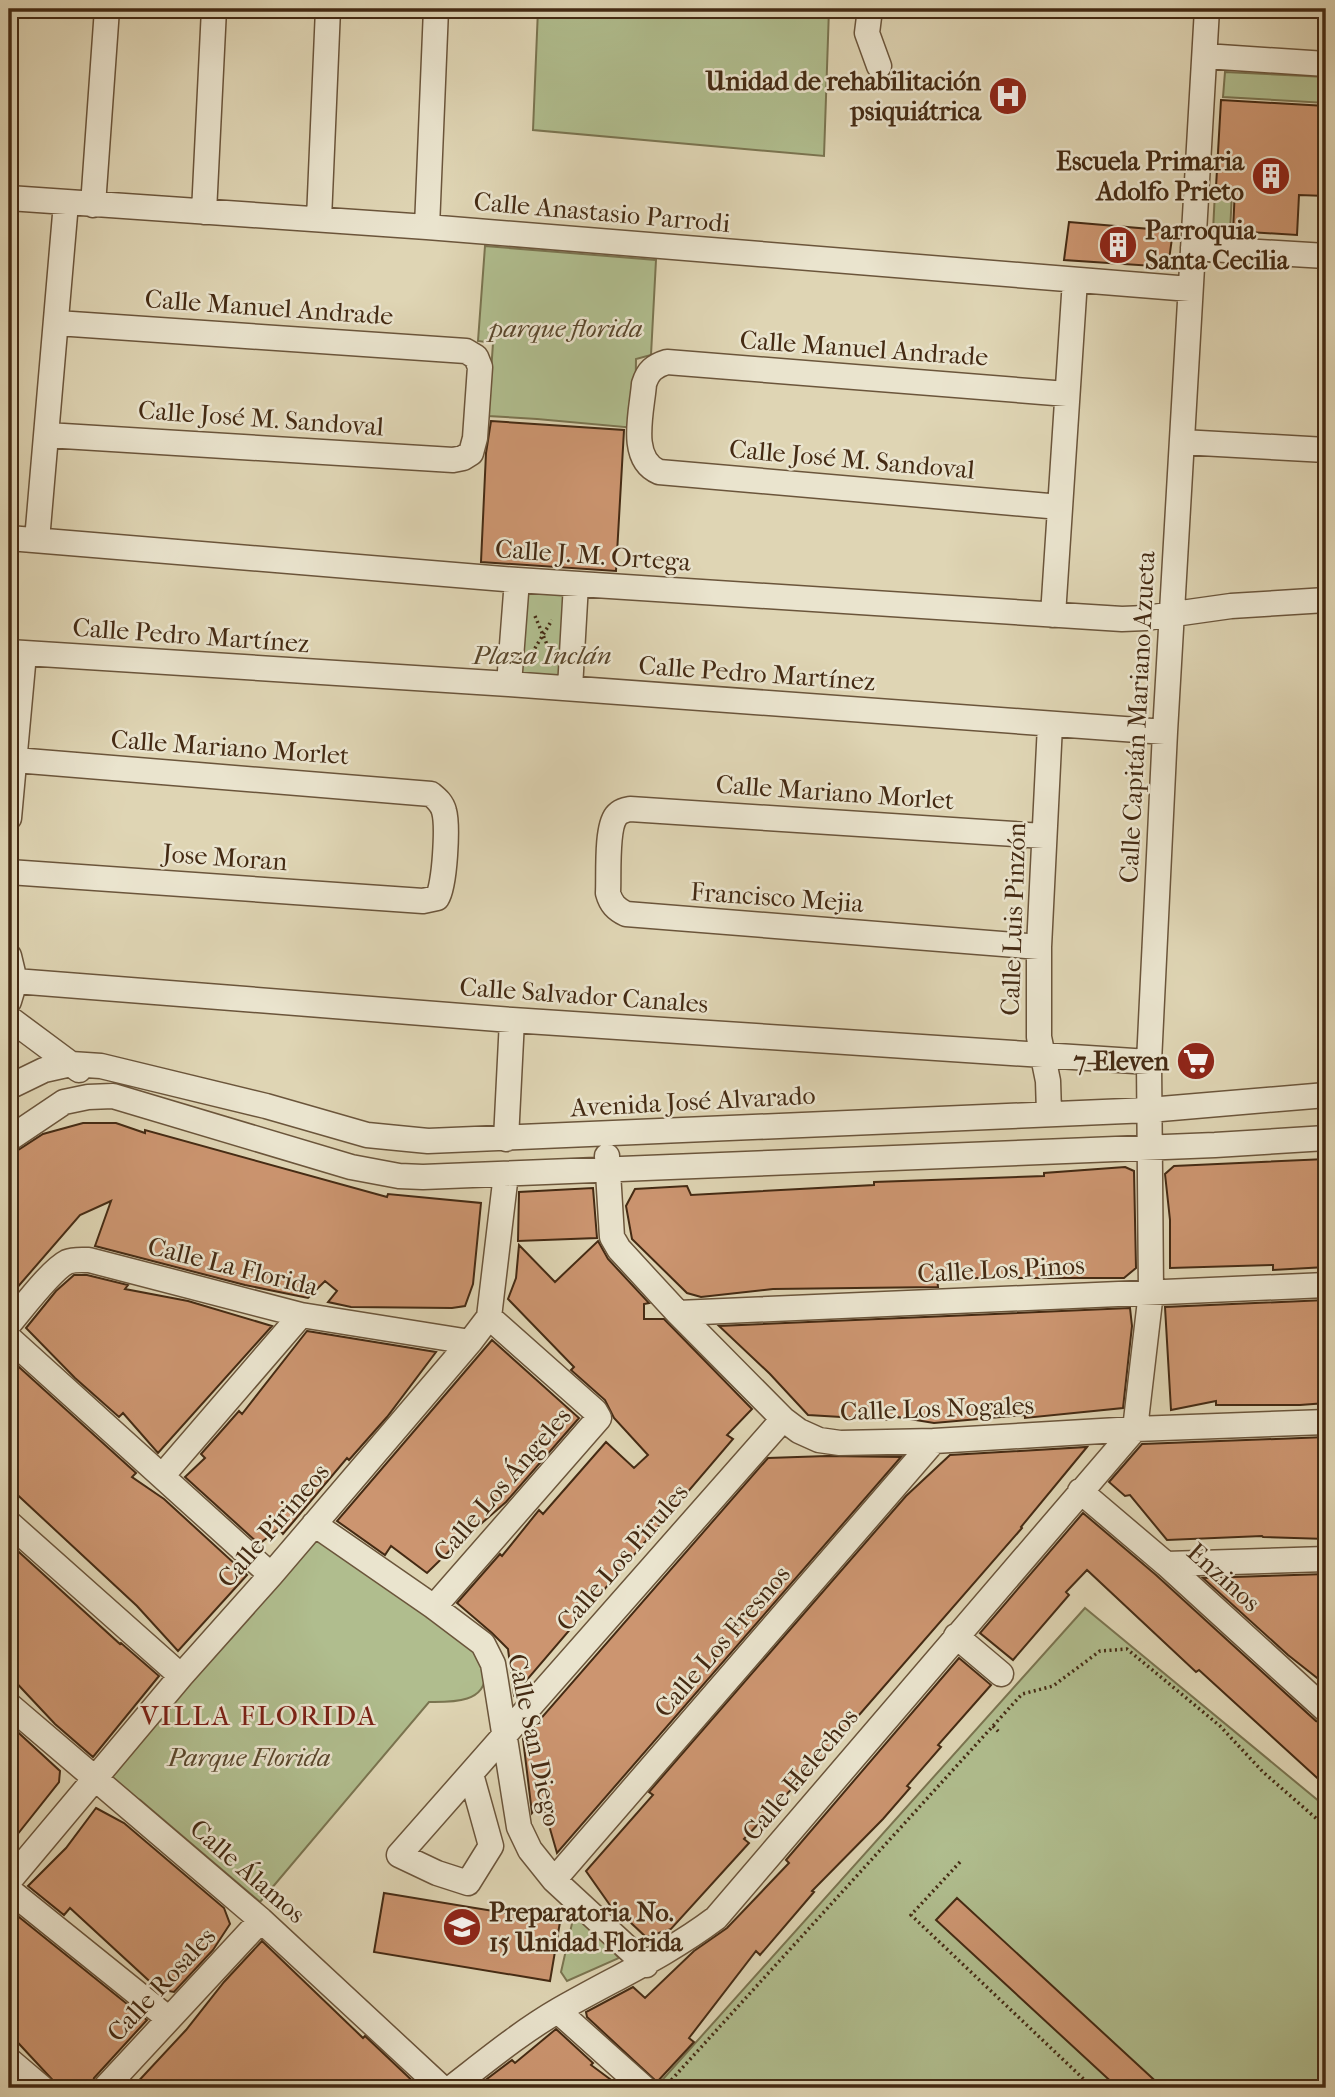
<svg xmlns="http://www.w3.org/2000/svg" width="1335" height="2097" viewBox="0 0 1335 2097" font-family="'IM FELL French Canon',serif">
	<rect width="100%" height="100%" fill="#dfd5b4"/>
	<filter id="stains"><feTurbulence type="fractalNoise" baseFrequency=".00286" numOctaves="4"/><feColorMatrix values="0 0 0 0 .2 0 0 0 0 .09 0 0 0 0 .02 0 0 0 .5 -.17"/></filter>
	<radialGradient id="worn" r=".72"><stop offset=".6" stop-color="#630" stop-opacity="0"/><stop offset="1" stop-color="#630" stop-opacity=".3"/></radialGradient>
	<path fill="#b0bd8e" stroke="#7a7450" stroke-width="2" d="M538 9H829L824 156 533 130Z
		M1225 72 1326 77V103L1223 97Z
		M1215 192 1232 193 1230 232 1213 231Z
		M485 246 656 260 651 355 636 359 635 428 537 419 488 416 493 343 478 341Z
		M517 580 576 584 570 688 509 684Z
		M321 1538 473 1648C476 1655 484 1665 485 1673 487 1704 449 1702 429 1702L260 1902 140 1800 124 1795 106 1780 298 1544Z
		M1085 1608 1326 1807V2088H655Z
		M579 1915 619 1958 567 1981 561 1972 573 1919Z"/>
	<path fill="#cc9570" stroke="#442a13" stroke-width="2" d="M1221 100 1326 106V196L1299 195 1297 235 1233 231 1235 188 1216 187Z
		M1069 222 1173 231 1168 267 1064 260Z
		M491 421 624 430 616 571 481 562 486 453Z
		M83 1123H116L145 1133V1130L387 1197 388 1194 481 1203 473 1284 465 1306 452 1308 351 1307 328 1302 337 1291 325 1281 308 1298 245 1285 95 1246 111 1201 80 1215 9 1297V1156L43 1134Z
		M1326 1159V1267L1273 1270V1265L1170 1268V1220L1165 1174 1174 1166Z
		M1125 1167 1134 1171 1136 1268 1124 1278H937L938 1287 773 1289 701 1297 687 1293 632 1239 626 1206 635 1189 687 1186 691 1195 874 1185V1182L1044 1176V1173Z
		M593 1188 597 1238 518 1241 519 1192Z
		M598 1241 608 1259 649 1303 644 1304V1319H664L752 1409 727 1435 733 1439 514 1695 508 1649 492 1633 457 1603 500 1554 502 1556 539 1510 543 1514 606 1442 634 1468 648 1455 614 1418 605 1400 571 1370 574 1367 508 1299 516 1278 519 1245 555 1282Z
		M74 1275H87L128 1285 125 1289 188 1301 272 1326 158 1453 123 1413 119 1417 75 1378 26 1328 56 1291Z
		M1326 1300V1403L1300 1405H1216V1401L1171 1410 1165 1307Z
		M1130 1308 1132 1326 1123 1408 1025 1418V1415L934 1423 891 1416V1420L808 1415 770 1374 719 1326Z
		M307 1331 436 1352 387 1417 349 1460 347 1458 283 1534 279 1529 259 1544 185 1477 205 1458 201 1454 239 1411 242 1414Z
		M492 1340 579 1418 506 1502 475 1529 473 1528 427 1573 391 1546 385 1555 337 1521Z
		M9 1358 136 1473 132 1477 164 1499 247 1575 178 1651 137 1606 9 1487Z
		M1326 1437V1539L1263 1537 1262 1536 1167 1540 1130 1495 1125 1496 1109 1482 1142 1444Z
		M1087 1447 1021 1527 1022 1528 826 1753 744 1839 749 1843 671 1929 646 1937 614 1907 612 1908 586 1871 653 1795 649 1792 906 1496 950 1455Z
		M827 1456 901 1457 557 1853 542 1801 532 1813 523 1739 768 1458Z
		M1083 1513 1156 1575 1316 1721 1326 1724V1786L1199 1670 1196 1672 1087 1570 1066 1592 1069 1595 1013 1660 980 1633Z
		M9 1543 120 1644 121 1643 159 1676 93 1757 55 1724 9 1675Z
		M1326 1574V1685L1288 1655 1203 1578Z
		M959 1658 991 1685 938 1745 941 1747 907 1786 910 1788 883 1819 812 1891 814 1892 760 1955 756 1951 689 2038 694 2042 657 2082 587 2017 586 2012 633 1987 645 1998 694 1951 727 1928 789 1863 786 1860Z
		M9 1724 60 1771 59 1782 9 1845Z
		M96 1808 124 1823 224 1908 230 1924 213 1950 174 1992 158 1989 70 1908 64 1915 28 1886 66 1848Z
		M384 1893 560 1922 550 1981 374 1952Z
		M957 1898 1163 2088H1118L936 1920Z
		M9 1909 147 2020 94 2078 91 2088H60L9 2033Z
		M262 1941 363 2038 365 2036 420 2088H132L186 2030 224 1982Z
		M556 2029 593 2063 591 2065 622 2088H475L512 2060 515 2063Z"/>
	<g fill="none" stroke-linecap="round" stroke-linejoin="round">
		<g stroke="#6b553b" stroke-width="27">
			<path id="minor" d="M870 9 867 33 879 66
				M1205 56 1326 64
				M9 198 427 227 1190 289
				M93 205 107 9
				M204 212 214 9
				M319 219 328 9
				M427 227 436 9
				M1193 248 1326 256
				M47 435 453 460 463 458 471 453 475 438 480 367 476 357 466 351 57 323
				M1182 442 1326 450
				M1060 507 659 472C628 459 642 411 644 384 648 371 654 366 667 362L1067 394
				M9 538 517 580 1122 619 1146 618 1231 606 1326 600
				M37 540 66 203
				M1053 615 1075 280
				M9 652 509 684 1165 732
				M509 684 517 580
				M570 688 576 584
				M9 818 24 654
				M9 872 423 901 437 898C445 886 448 825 444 811 442 803 437 799 431 794L15 760
				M1039 947 626 914C616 909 611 904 608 893 609 876 606 829 616 816 620 811 625 810 630 809L1044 836
				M9 956 15 981 9 1001
				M15 981 512 1020 1149 1062
				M9 1018 79 1070
				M9 1087 44 1070 71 1064 101 1066 266 1106 367 1135 428 1141 1149 1110 1326 1095
				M1049 1113 1048 1081 1039 1037V947L1050 725
				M9 1139 64 1102 88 1097 113 1096 351 1167 399 1176 423 1177 1215 1145 1326 1138
				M506 1139 512 1020
				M607 1156 612 1237 619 1249 678 1313 783 1419 799 1431 819 1440 840 1443 934 1441 1135 1429 1326 1422
				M678 1313 1326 1285
				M9 1324C22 1309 51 1270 67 1262 74 1259 82 1260 89 1260L301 1315 470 1342
				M9 1338 271 1575
				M163 1475 301 1315
				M1080 1491 1166 1564 1326 1710
				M9 1523 181 1676
				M314 1524 434 1607 483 1644 493 1664 496 1682 519 1827 530 1850 554 1880 646 1965
				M1166 1564 1326 1559
				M434 1607 599 1418 595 1411 489 1317
				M956 1636 1001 1674
				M9 1705 261 1920 442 2088
				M471 1774 491 1846 468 1883 437 1873 399 1855 783 1419
				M554 1880 934 1441
				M9 1881 181 1676 271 1575 470 1342 489 1317 506 1174
				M9 1890 169 2019
				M558 2011 644 2088
				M9 2060 42 2088
				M105 2088 261 1920
				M451 2088C486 2061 521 2032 559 2010 613 1979 667 1955 716 1918L1135 1429 1151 1292 1149 1062 1165 732 1207 9"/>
		</g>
		<path stroke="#442a13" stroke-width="3.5" stroke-dasharray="2 3.5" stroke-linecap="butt" d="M535 616 551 654
			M532 653 552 620
			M993 1726 1000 1733
			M960 1862 911 1915 1093 2088
			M664 2088 1022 1694 1053 1686 1100 1651 1127 1649 1220 1726 1263 1772 1326 1827"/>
		<use href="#minor" stroke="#eae4ce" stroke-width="24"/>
	</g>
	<defs>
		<g id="hospital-disc" transform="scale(2.0125)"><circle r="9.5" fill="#8f2418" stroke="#eae4ce"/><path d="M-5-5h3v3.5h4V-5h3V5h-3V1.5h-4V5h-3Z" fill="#fff"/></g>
		<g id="building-disc" transform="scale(2.0125)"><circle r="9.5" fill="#8f2418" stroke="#eae4ce"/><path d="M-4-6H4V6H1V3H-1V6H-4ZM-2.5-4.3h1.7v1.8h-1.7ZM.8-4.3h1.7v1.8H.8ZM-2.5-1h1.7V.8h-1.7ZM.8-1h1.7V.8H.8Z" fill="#fff"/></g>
		<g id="supermarket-disc" transform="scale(2.0125)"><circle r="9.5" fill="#8f2418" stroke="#eae4ce"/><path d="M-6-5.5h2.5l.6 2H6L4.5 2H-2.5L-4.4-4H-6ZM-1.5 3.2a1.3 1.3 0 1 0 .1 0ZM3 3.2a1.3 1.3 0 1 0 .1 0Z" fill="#fff"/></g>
		<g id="school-disc" transform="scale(2.0125)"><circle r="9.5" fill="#8f2418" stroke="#eae4ce"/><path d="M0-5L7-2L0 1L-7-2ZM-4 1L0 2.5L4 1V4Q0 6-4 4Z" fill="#fff"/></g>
	</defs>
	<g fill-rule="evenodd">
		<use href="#hospital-disc" x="1008" y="96"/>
		<use href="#building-disc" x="1271" y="176"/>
		<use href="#building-disc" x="1118" y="245"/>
		<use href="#supermarket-disc" x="1196" y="1061"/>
		<use href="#school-disc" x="462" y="1927"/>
	</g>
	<g text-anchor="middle" stroke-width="5" stroke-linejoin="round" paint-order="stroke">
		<g font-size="26" font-weight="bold" fill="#442a13" stroke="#eae4ce" text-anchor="end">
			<text x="981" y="90">Unidad de rehabilitación<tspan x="981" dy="30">psiquiátrica</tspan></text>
			<text x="1244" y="170">Escuela Primaria<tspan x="1244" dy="30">Adolfo Prieto</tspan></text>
			<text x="1145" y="239" text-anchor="start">Parroquia<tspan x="1145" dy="30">Santa Cecilia</tspan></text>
			<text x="1169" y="1070">7-Eleven</text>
			<text x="489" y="1921" text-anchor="start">Preparatoria No.<tspan x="489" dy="30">15 Unidad Florida</tspan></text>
		</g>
		<g font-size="26" fill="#442a13" stroke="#eae4ce">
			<text transform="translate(602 212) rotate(5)" y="9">Calle Anastasio Parrodi</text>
			<text transform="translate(269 307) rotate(4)" y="9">Calle Manuel Andrade</text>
			<text transform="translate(864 348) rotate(4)" y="9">Calle Manuel Andrade</text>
			<text transform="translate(261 418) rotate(4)" y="9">Calle José M. Sandoval</text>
			<text transform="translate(852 459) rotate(5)" y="9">Calle José M. Sandoval</text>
			<text transform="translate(593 555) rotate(4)" y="9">Calle J. M. Ortega</text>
			<text transform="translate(191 635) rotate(4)" y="9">Calle Pedro Martínez</text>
			<text transform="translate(757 673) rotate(4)" y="9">Calle Pedro Martínez</text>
			<text transform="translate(1137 717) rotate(-87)" y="9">Calle Capitán Mariano Azueta</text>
			<text transform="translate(230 747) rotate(4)" y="9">Calle Mariano Morlet</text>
			<text transform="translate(835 792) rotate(4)" y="9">Calle Mariano Morlet</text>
			<text transform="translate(225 857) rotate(4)" y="9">Jose Moran</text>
			<text transform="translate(777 897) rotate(4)" y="9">Francisco Mejia</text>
			<text transform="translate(1013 919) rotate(-88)" y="9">Calle Luis Pinzón</text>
			<text transform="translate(584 995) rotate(4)" y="9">Calle Salvador Canales</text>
			<text transform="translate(693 1101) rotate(-3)" y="9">Avenida José Alvarado</text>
			<text transform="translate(233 1266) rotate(14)" y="9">Calle La Florida</text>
			<text transform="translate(1001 1269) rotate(-3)" y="9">Calle Los Pinos</text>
			<text transform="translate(937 1408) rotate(-2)" y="9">Calle Los Nogales</text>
			<text transform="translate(502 1484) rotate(-49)" y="9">Calle Los Ángeles</text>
			<text transform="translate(273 1525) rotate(-49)" y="9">Calle Pirineos</text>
			<text transform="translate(622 1557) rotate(-49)" y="9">Calle Los Pirules</text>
			<text transform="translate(1224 1577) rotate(42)" y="9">Enzinos</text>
			<text transform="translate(722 1641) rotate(-49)" y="9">Calle Los Fresnos</text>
			<text transform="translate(535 1740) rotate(78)" y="9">Calle San Diego</text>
			<text transform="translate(800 1774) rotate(-50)" y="9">Calle Helechos</text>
			<text transform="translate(248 1871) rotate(41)" y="9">Calle Álamos</text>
			<text transform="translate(161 1984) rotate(-47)" y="9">Calle Rosales</text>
		</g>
		<g font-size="26" font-style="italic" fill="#5a472c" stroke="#eae4ce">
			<text x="566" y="337">parque florida</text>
			<text x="542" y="664">Plaza Inclán</text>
			<text x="249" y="1766">Parque Florida</text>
		</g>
		<g font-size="28" letter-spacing="2" fill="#7a1f14" stroke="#eae4ce">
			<text x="259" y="1725">VILLA FLORIDA</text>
		</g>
	</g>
	<rect width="1335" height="2097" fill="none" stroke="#dfd5b4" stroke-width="35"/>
	<rect x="10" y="10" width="1314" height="2076" fill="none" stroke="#442a13" stroke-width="3.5"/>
	<rect x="18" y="18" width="1300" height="2062" fill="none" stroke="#442a13" stroke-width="2"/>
	<rect width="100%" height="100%" filter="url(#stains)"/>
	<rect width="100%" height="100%" fill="url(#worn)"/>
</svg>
